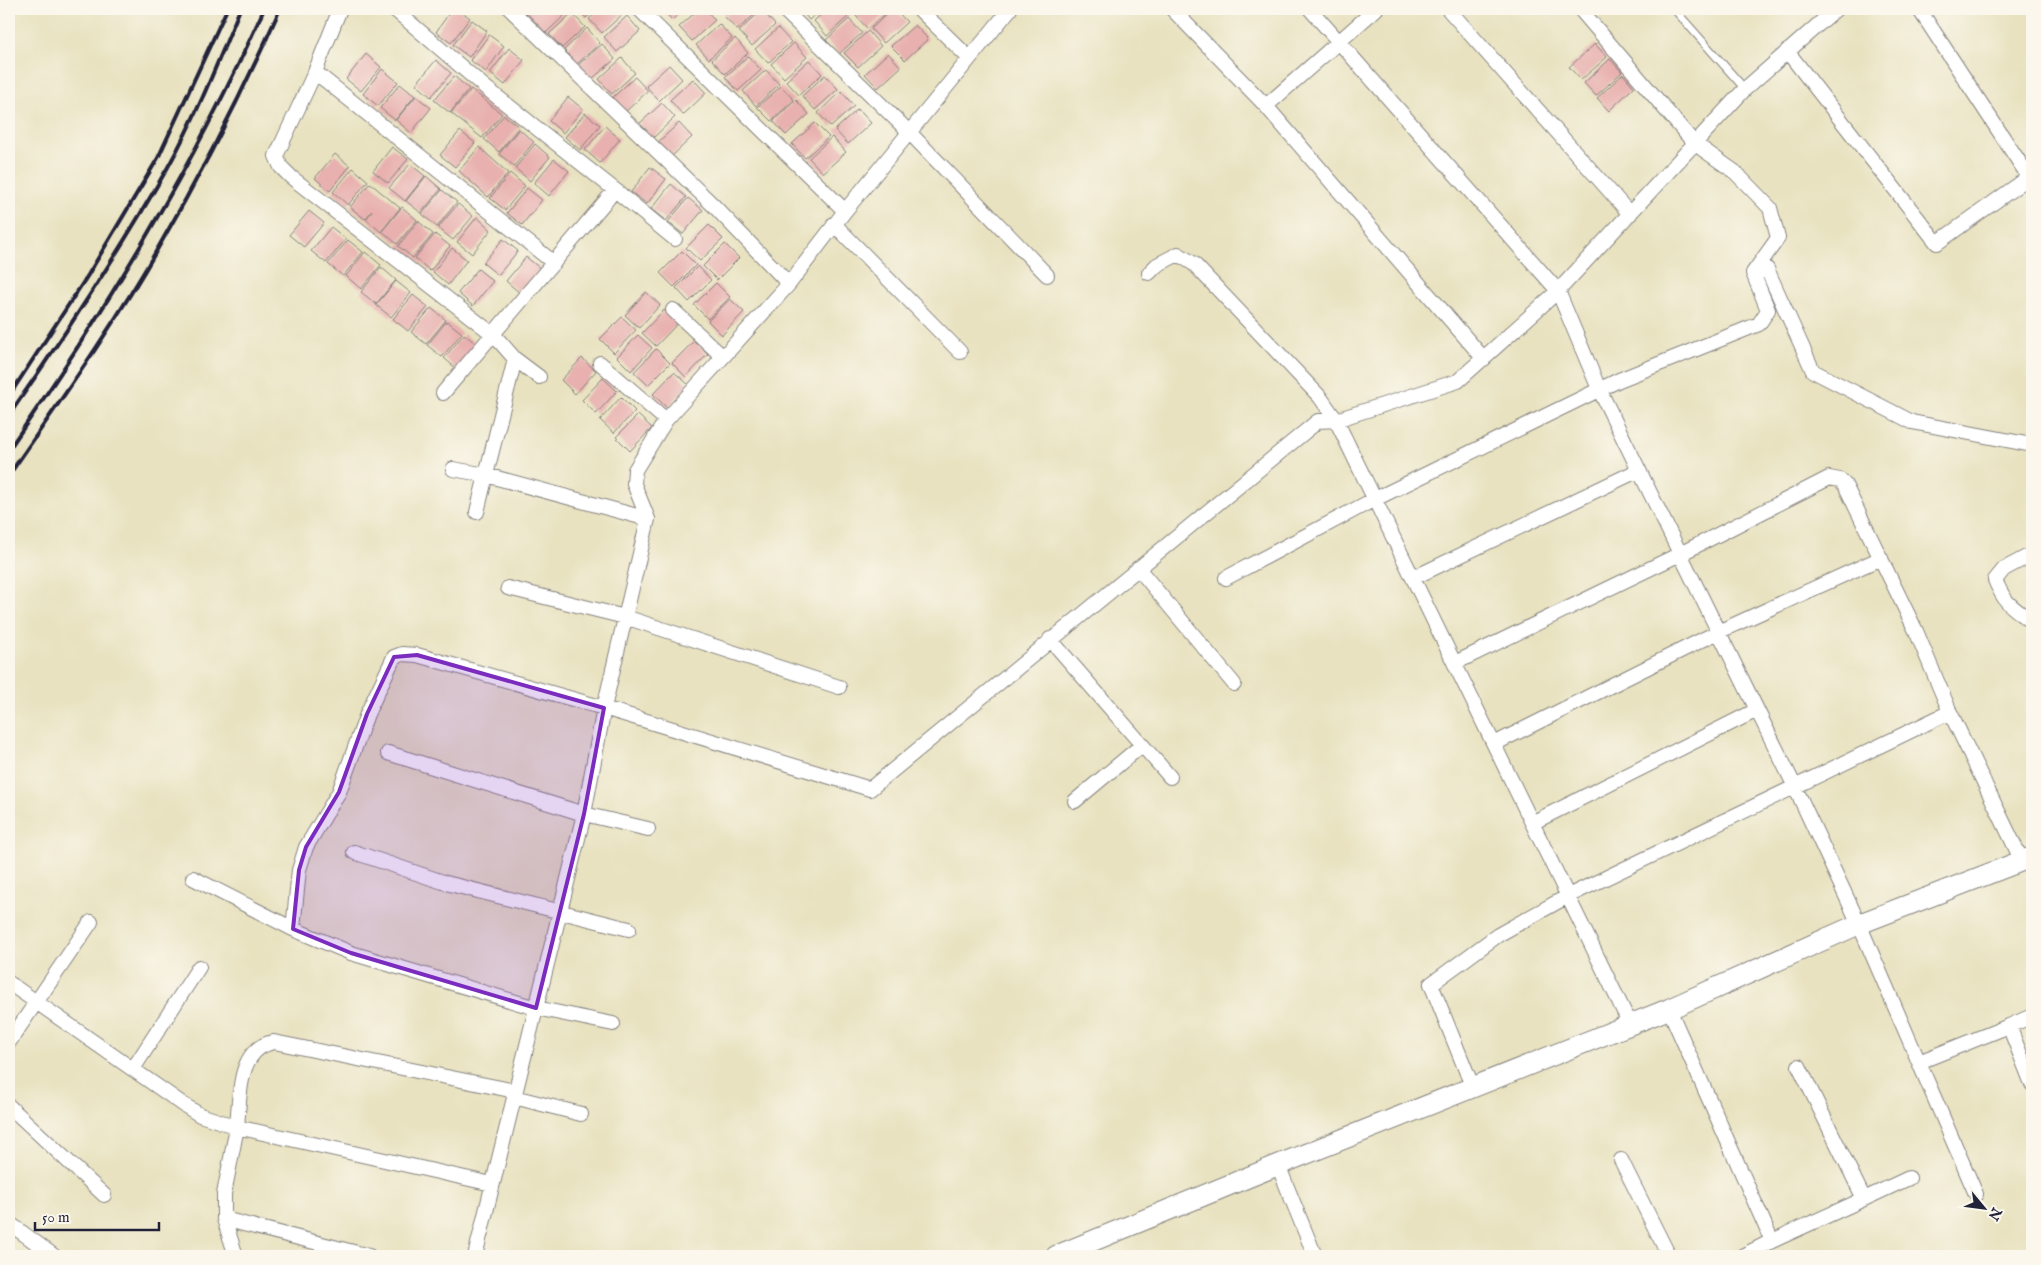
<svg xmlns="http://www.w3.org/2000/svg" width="2041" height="1265" viewBox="0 0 2041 1265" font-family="'IM FELL English',serif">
	<rect width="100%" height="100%" fill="#fbf7ec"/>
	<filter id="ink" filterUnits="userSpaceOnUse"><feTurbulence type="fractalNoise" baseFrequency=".02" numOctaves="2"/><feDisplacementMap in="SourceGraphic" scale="10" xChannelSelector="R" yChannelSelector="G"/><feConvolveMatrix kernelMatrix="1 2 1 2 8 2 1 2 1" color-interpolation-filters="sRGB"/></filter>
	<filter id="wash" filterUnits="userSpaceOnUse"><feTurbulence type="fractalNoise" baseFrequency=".0096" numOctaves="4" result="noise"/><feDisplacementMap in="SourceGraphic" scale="20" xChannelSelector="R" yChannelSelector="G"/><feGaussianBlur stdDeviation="1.12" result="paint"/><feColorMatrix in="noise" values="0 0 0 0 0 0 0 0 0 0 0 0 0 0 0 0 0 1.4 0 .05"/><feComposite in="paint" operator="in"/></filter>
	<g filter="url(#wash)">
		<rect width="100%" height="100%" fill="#e8e2c0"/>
		<g id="blocks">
			<path fill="#e8b0af" d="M452 9H458L470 18 451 43 436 32Z
				M523 9H566L569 11 546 33Z
				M578 9H596L586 18Z
				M600 9H622L625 12 602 33 589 19Z
				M662 9H684L672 20Z
				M699 9H705L715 20 692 41 679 27Z
				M732 9H761L737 30 724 16Z
				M800 9H821L809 20Z
				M827 9H844L850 15 827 36 814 21Z
				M862 9H891L868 29 855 15Z
				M892 9H895L907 22 884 43 871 29Z
				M762 10 775 25 752 46 739 31Z
				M572 13 585 27 562 48 549 34Z
				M627 16 640 31 617 52 604 37Z
				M849 19 862 33 839 54 826 40Z
				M472 20 487 31 469 57 453 45Z
				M719 24 732 38 709 59 696 45Z
				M915 25 928 39 905 60 891 46Z
				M587 28 600 43 577 64 564 50Z
				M778 28 791 42 768 63 755 49Z
				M868 31 881 46 858 67 844 53Z
				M489 35 504 46 486 72 470 60Z
				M735 38 748 53 725 74 712 60Z
				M794 43 807 57 784 78 771 64Z
				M602 44 615 59 591 80 578 65Z
				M1595 44 1607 57 1581 80 1569 67Z
				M509 48 524 60 505 85 490 73Z
				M888 53 901 67 878 88 865 74Z
				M366 54 381 67 361 91 346 79Z
				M748 56 761 70 738 91 725 77Z
				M622 58 635 73 612 94 599 79Z
				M1610 59 1622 72 1596 96 1584 83Z
				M436 60 451 73 431 97 416 84Z
				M809 60 822 74 799 95 786 81Z
				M669 65 682 79 659 101 646 86Z
				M382 69 398 82 378 106 363 94Z
				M766 70 779 84 756 106 743 91Z
				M1623 74 1634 87 1609 111 1597 98Z
				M825 75 838 89 815 110 802 96Z
				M454 76 469 89 450 113 434 100Z
				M635 77 648 91 625 112 612 98Z
				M693 79 706 93 683 115 670 100Z
				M400 84 415 96 395 120 380 108Z
				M781 86 794 100 771 121 757 107Z
				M471 89 502 114 482 138 451 113Z
				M841 91 854 106 831 127 818 113Z
				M416 96 431 108 411 133 396 120Z
				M568 97 583 109 563 133 549 121Z
				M796 100 809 114 786 135 773 121Z
				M662 103 675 117 652 139 639 124Z
				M858 109 871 123 848 144 835 130Z
				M585 113 600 125 580 150 565 137Z
				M504 115 519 127 499 152 484 139Z
				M679 123 692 137 669 159 656 144Z
				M815 123 829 137 805 158 792 144Z
				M605 126 620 139 600 163 585 150Z
				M519 129 534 142 514 166 499 154Z
				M460 131 475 143 455 167 440 155Z
				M832 137 846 152 823 173 809 158Z
				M535 144 550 157 530 181 515 168Z
				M392 147 408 159 388 183 373 171Z
				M479 147 508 173 488 197 459 171Z
				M335 154 350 166 330 191 315 178Z
				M554 159 569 171 549 196 534 183Z
				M410 164 425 176 405 201 389 188Z
				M650 167 666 179 647 204 631 192Z
				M353 168 368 181 348 205 333 192Z
				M510 173 525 186 505 210 490 198Z
				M426 176 441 189 421 213 406 201Z
				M370 183 400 208 381 232 366 219 372 211 365 219 350 207Z
				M671 184 686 197 666 221 651 209Z
				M527 188 542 200 522 225 507 213Z
				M442 190 457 202 437 227 422 214Z
				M688 198 703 210 683 234 668 222Z
				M458 204 473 216 453 240 438 228Z
				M402 207 417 220 397 244 382 231Z
				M309 211 324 223 304 247 289 235Z
				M477 217 491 230 472 254 457 242Z
				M418 221 433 234 413 258 398 246Z
				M709 225 723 239 700 261 686 248Z
				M331 227 346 239 326 263 311 251Z
				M435 234 450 246 430 271 415 258Z
				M503 239 518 251 498 275 483 263Z
				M348 240 363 252 343 276 328 264Z
				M725 244 739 258 717 280 703 266Z
				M452 248 467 260 448 285 433 272Z
				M682 251 696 265 674 287 660 273Z
				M365 252 381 265 361 289 346 276Z
				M526 257 541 269 521 294 506 281Z
				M698 266 711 280 689 302 676 288Z
				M381 267 396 280 376 304 361 292Z
				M478 269 493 281 473 306 458 293Z
				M396 281 411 293 391 317 376 305Z
				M716 283 730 297 708 319 694 305Z
				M646 292 660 305 639 328 625 315Z
				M413 295 428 307 408 331 393 319Z
				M730 299 744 312 722 335 708 321Z
				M431 308 446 320 426 344 411 332Z
				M664 310 678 323 656 346 642 333Z
				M622 317 636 330 614 353 600 339Z
				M447 321 462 333 442 357 427 345Z
				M464 334 479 346 459 371 444 358Z
				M638 335 652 348 631 371 617 357Z
				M694 341 708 354 686 377 672 363Z
				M656 349 670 363 648 385 634 372Z
				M582 358 596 371 575 394 561 380Z
				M674 372 689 385 667 408 653 394Z
				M603 378 617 391 596 414 582 400Z
				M621 397 635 411 614 433 600 420Z
				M638 415 652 428 630 451 616 437Z"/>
		</g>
	</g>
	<g filter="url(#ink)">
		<use href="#blocks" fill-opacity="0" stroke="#85827e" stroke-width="1"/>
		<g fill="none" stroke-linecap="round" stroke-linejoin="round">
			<g stroke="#85827e" stroke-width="9">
				<path id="lane" d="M1674 9 1745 89"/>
			</g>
			<g stroke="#85827e" stroke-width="16">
				<path id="street" d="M340 9 315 72 276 156 281 167 291 177 494 335 515 359 486 475 648 519
					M394 9 486 88 615 190 443 393
					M510 9 714 206 789 284
					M639 9 845 211
					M783 9 909 132 1047 275
					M919 9 969 58
					M1172 9 1266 106 1484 359
					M1310 9 1558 291 1599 389 1795 787 1859 924 1976 1194
					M1448 9 1630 214
					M1919 9 2029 177
					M1787 51 1937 243 2032 175
					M315 72 554 263
					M1266 106 1376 9
					M615 190 675 239
					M834 224 960 352
					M1149 273 1157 265 1178 254 1194 264 1320 397 1336 420 1630 1024
					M1753 273 1767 269 1813 371 1912 422 2032 445
					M673 310 723 357
					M515 359 539 377
					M600 363 666 420
					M453 469 486 475 477 512
					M2032 554 2004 569 1995 580C2006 606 2012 606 2032 622
					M1138 568 1234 684
					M1226 578 1373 500 1619 380 1759 324 1768 310 1753 273 1778 238 1770 208 1735 172 1694 143 1580 9
					M1413 578 1639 470
					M508 588 625 617 839 687
					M1050 639 1170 777
					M1455 663 1680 554 1829 478 1840 480 1845 485 1916 631 1950 712 2022 861
					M1494 744 1718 632 1881 558
					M388 753 584 814 648 829
					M1075 801 1142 745
					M1532 823 1757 710
					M354 852 446 883 629 929
					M193 878 293 929 351 953 536 1008 613 1024
					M293 929 299 870 306 847 339 792 367 714 394 657 402 654 417 655 604 708 870 789 1318 421 1336 420 1458 381 1558 291 1745 89 1836 9
					M9 983 184 1105 200 1115 237 1127 224 1194V1219L236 1256
					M1669 1009 1772 1241 1742 1256
					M2009 1026 2032 1016
					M9 1042 91 922
					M1919 1062 2009 1026 2032 1084
					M133 1069 199 967
					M1473 1088 1431 984 1498 935 1568 896 1950 712
					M514 1097 581 1114
					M9 1106 104 1195
					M1621 1160 1669 1256
					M1278 1165 1315 1256
					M492 1184 237 1127C240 1097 237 1048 274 1042L515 1091
					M1864 1199 1909 1178
					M224 1219 369 1256
					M9 1223 54 1256
					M1772 1241 1864 1199 1799 1066
					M475 1256 584 814 604 708 648 519 634 484 635 470 666 420 789 284 845 211 1010 9"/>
			</g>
			<g stroke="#85827e" stroke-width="22">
				<path id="secondary" d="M1056 1256 1278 1165 1669 1009 1859 924 2032 857"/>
			</g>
			<use href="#lane" stroke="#fff" stroke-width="7"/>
			<use href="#street" stroke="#fff" stroke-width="14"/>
			<use href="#secondary" stroke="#fff" stroke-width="20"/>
			<path stroke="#22223b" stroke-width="4" d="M9 396 88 275 158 158 227 9
				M9 415C65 335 119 252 168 167 196 117 218 62 240 9
				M9 449C107 308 194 166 264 9
				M9 475C60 401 113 327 158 248 203 171 244 90 280 9"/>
		</g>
	</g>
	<path fill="#7b2cbf" fill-opacity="0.2" stroke="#7b2cbf" stroke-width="4" stroke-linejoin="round" d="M417 655 604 708 584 814 536 1008 351 953 293 929 299 870 306 847 339 792 367 714 394 657Z"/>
	<rect width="2041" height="1265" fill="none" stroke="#fbf7ec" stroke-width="30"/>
	<g transform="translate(1984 1208) rotate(119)" stroke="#fbf7ec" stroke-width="4" paint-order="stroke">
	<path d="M0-4L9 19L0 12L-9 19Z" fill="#22223b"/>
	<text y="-8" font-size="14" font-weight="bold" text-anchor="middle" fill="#22223b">N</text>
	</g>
	<path d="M35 1222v8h124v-8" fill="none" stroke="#22223b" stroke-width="2.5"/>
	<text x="42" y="1222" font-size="15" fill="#22223b" stroke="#fbf7ec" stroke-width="4" paint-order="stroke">50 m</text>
</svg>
